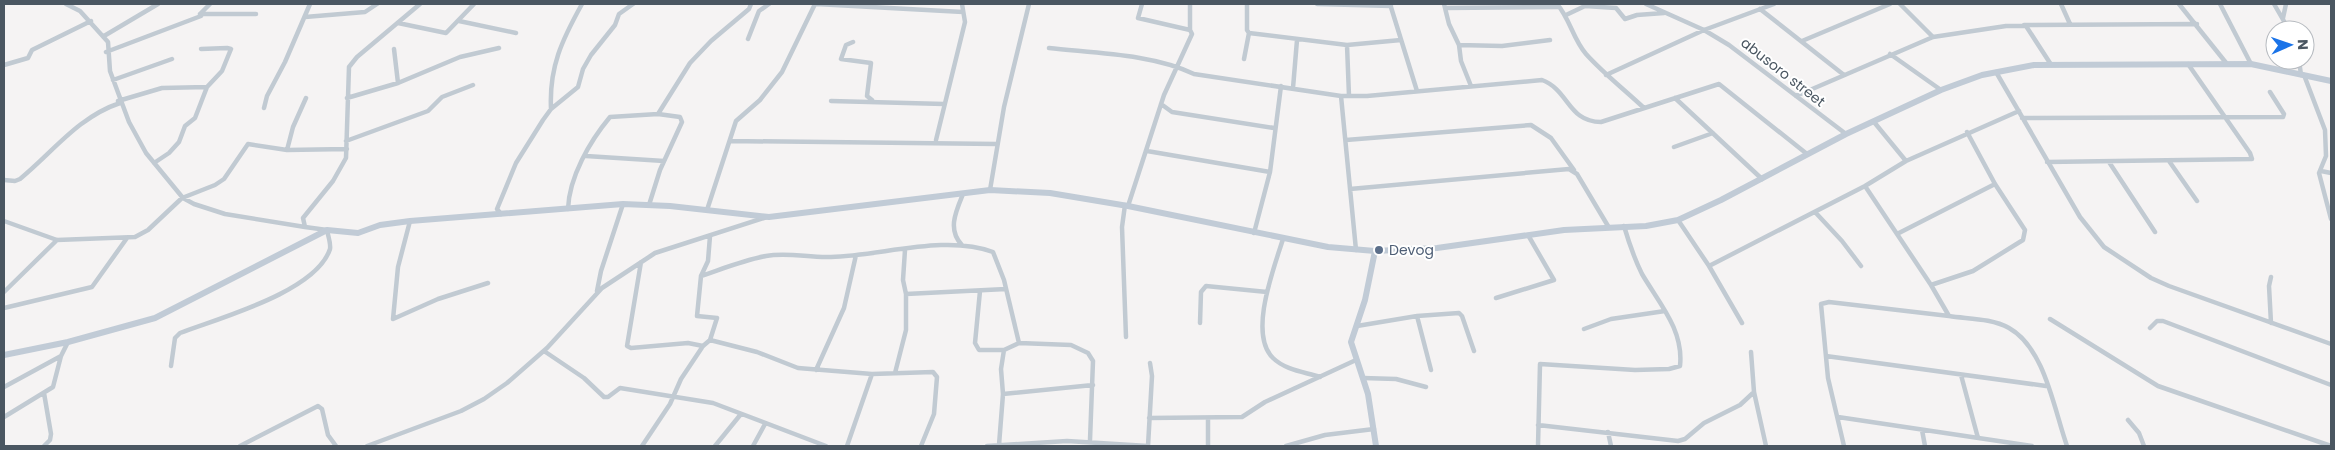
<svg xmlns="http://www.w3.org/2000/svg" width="2335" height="450" viewBox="0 0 2335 450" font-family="Poppins,sans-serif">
	<rect width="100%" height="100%" fill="#f5f3f3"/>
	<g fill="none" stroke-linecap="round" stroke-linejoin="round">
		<path stroke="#c1cad2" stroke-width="4.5" d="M66 4 80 11 108 42 110 71 129 122 146 153 183 198 194 204 225 214 305 227
			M816 4 963 12
			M1142 4 1138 18 1190 30
			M1317 4 1391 6
			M1390 4 1417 91
			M1444 4 1449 24 1459 45 1461 61 1471 86
			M1557 4C1570 19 1573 39 1586 54 1604 74 1625 90 1644 108
			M1646 4 1704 30 1729 45 1846 134
			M1900 4 1933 37
			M2061 4 2070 24
			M2179 4 2227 64
			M2220 4 2251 64
			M2274 4 2289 30
			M1446 8 1558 7
			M1760 9 1844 75
			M200 14 210 4
			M1566 15 1585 6 1616 8 1625 19 1637 15 1664 13
			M305 17 365 12 377 4
			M2283 18 2286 4
			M459 21 516 33
			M398 23 446 33 474 4
			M2024 25 2197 24
			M1249 33 1347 45 1401 40
			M104 36 158 4
			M748 39 759 11 769 4
			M1802 41 1890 4
			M853 42 846 45 841 59 871 63 867 96 872 100
			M1347 45 1349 96
			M1459 45 1502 46 1550 40
			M1049 48C1094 53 1153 54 1194 74L1341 96H1367L1542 80C1569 90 1568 122 1601 122L1719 84 1807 154
			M394 49 398 83
			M106 52 201 16 200 14H256
			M1890 54 1941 90
			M1244 59 1249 33 1247 30V4
			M2299 60 2301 75
			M4 65 28 58 32 50 91 21
			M1996 72 2080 217 2104 247 2151 278 2169 286 2331 344
			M1606 75 1704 30 1774 4
			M2304 75 2325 130 2326 156 2319 173 2331 219
			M113 80 172 59
			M1293 88 1297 40
			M1341 96 1356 250
			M1796 96 1933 37 2006 26H2026L2050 63
			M347 98 398 83 460 57 499 48
			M1675 98 1762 179
			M118 101 162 88 207 87
			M831 101 944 104
			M1161 104 1172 112 1274 128
			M264 108 267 96 285 62 310 4
			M551 109C549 67 562 40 582 4
			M658 114 690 63 711 41 749 9 751 4
			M2022 118 2283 117 2284 114 2270 92
			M1874 122 1906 161
			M936 140 965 22 962 4
			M1346 140 1531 125 1551 138 1574 170
			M346 141 428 111 442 97 473 85
			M730 141 997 144
			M1674 147 1713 133
			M287 150 293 127 306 98
			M1147 151 1270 172
			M586 156 664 161
			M2169 161 2197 201
			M2047 162 2252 159 2250 153 2188 64
			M2109 162 2155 232
			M154 163 169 153 179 142 185 126 195 118 207 87 222 71 231 49 227 48 201 49
			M2321 171 2331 173
			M4 180 15 181 20 179C53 152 78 117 120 103
			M1350 189 1569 169 1577 174 1608 226
			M990 190 1004 107 1029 4
			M1125 205 1122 227 1126 337
			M1128 206 1164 95 1192 34 1190 30V4
			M568 209C569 177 590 141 610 117L658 114 680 117 682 122 660 170 649 205
			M707 210 736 121 760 100 782 72 815 4
			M1815 212 1842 241 1861 266
			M501 214 497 209 516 163 543 120 551 109 578 87 583 69 591 55 615 25 619 14 633 4
			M1678 220 1709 266 1742 323
			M4 221 57 240 135 237 148 230 182 198 215 185 224 179 248 144 287 150 347 149
			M410 221 398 267 393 319 438 299 488 283
			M1254 233 1270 172 1281 86
			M1897 234 1995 184
			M1283 239C1274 268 1248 334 1273 358 1285 370 1305 372 1320 377
			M962 245C947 230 956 211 963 194
			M641 262 627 346 631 348 688 343 703 346
			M1709 266 1865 186 1906 161 2019 111
			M701 276C722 269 744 260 766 256 788 252 809 258 831 257 881 256 945 234 993 252L1004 280 1019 343
			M2271 277 2269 286 2271 323
			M1931 285 1973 271 2023 240 2025 230 1995 184 1967 132
			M597 291 601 271 623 204
			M980 291 975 343 979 350H1004L1019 343 1071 345 1088 353 1093 361 1090 440
			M4 292 57 240
			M906 294 1006 289
			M1496 298 1554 280 1528 235
			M4 308 92 287 127 238
			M1417 316 1431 370
			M1949 316C1968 319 1991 318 2009 328 2045 348 2054 410 2067 446
			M2050 319 2158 386 2331 446
			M1200 323 1201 292 1206 286 1267 292
			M1357 326 1417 316 1459 313 1462 316 1474 351
			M2150 328 2157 321H2163L2331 385
			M1584 329 1611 319 1665 311
			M710 340 757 352 798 368 872 374 933 372 937 377 934 414 921 446
			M544 351 584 378 604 397H608L620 388 713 403 826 446
			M1826 356 2046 386
			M171 366 175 338 180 333C219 318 316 292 330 249 331 243 328 236 327 230L305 227 303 218 333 181 346 158 349 67 357 57 420 4
			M816 370 844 308 856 255
			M895 373 906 330V294L903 280 905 250
			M1961 375 1978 438
			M1363 378 1396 379 1426 387
			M4 387 61 356
			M1754 392 1766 446
			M44 393 51 434 50 440 44 446
			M1003 394 1093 385
			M4 417 53 387 61 356 68 342
			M1838 417 2032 446
			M1149 418 1242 417 1265 402 1356 360
			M1208 418V446
			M2128 420 2139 433 2144 446
			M1538 425 1678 441 1685 439 1704 423 1740 405 1754 392 1751 352
			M1922 430 1925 446
			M1608 432 1611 446
			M999 445 1003 394 1001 369 1004 350
			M240 446 318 406 322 409 328 435 336 446
			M367 446 461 411 484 399 507 383 547 348 602 288 655 253 767 217
			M642 446 670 404 681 379 703 346 710 340 717 318 697 316 701 276 708 261 710 236
			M715 446 741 414
			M753 446 765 424
			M847 446 872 374
			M987 446 1067 441 1148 446
			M1148 446 1152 376 1150 363
			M1286 446 1325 435 1374 429
			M1538 446 1540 364 1635 370 1669 369 1680 366C1684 330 1659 303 1642 274 1634 258 1629 243 1624 226
			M1844 446 1828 378 1821 304 1829 302 1949 316 1931 285 1865 186"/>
		<path stroke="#c1cbd6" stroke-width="6" d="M1375 251 1365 300 1351 342 1368 394 1376 446
			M4 355 68 342 155 318 327 230 358 233 380 225 410 221 623 204 670 206 769 217 990 190 1050 193 1128 206 1328 247 1375 251 1437 248 1564 230 1646 226 1678 220 1721 200 1846 134 1941 90 1982 75 2034 65 2251 64 2331 81"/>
	</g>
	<circle fill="#5c6f8a" stroke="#fff" stroke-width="2" cx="1379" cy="250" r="5"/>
	<g text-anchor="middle" stroke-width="4" stroke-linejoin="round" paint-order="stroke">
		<g font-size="14" fill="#4a5661" stroke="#fff">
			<text transform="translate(1783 72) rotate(38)" y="5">abusoro street</text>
		</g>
		<g font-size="14" fill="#4e5e75" stroke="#fff" text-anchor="start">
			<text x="1389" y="255">Devog</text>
		</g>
	</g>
	<rect width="2335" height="450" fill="none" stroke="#4a5661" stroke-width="10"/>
	<g transform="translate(2290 45) rotate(88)"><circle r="24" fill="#ffffff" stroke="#b7bbc0"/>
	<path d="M0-4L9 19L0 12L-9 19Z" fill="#1a73e8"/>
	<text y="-8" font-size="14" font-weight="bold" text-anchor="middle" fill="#4a5661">N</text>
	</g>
</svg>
